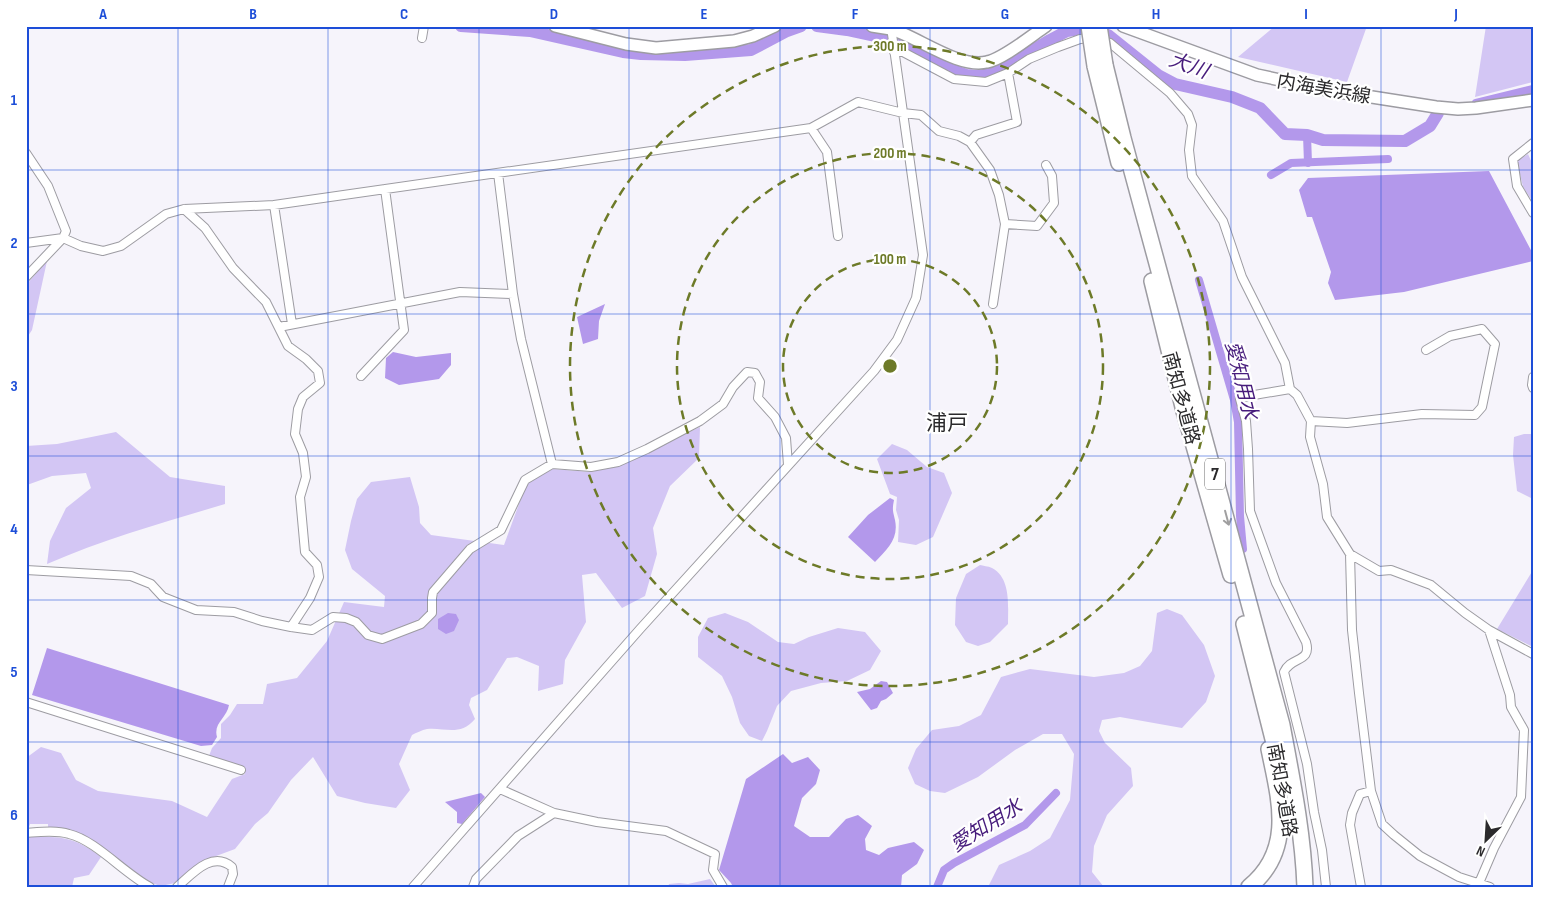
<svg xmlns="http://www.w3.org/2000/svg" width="1559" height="913" viewBox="0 0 1559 913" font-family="'Sofia Sans Condensed','Noto Sans JP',sans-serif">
	<rect width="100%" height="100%" fill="#f6f4fb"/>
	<path fill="#d3c6f4" d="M1275 26H1367L1347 82 1238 57Z
		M1486 26H1533V82L1475 97Z
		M1528 154 1533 165V202L1523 187 1517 161Z
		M47 261 32 330 26 339V285Z
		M700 427 699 458 670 486 653 528 657 554 645 596 622 608 596 573 582 575 586 622 565 660 563 684 538 691 539 666 517 657 507 658 487 690 471 698 469 705 475 719C460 737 444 727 427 729 422 730 416 733 412 735L399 764 410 790 396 808 365 803 337 796 313 757 291 780 268 813 255 824 235 849 200 862 175 883 161 886 151 883 93 842 70 830 48 828V824H30L28 830H26V758L41 747 61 753 76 780 98 791 172 801 207 817 232 779 245 774 244 768 209 756 212 748 221 738V724L230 715 237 704H263L267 684 297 678 327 641 344 602 384 607 385 596 352 569 345 550 351 521 357 499 371 482 410 477 419 507 420 523 431 535 504 545 527 482 553 469 591 472 618 466Z
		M116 432 170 477 225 486V504C165 522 104 539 47 564L50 541 66 508 91 488 86 473 52 476 27 485 26 487V446L57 444Z
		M1524 434H1533V499L1517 491 1513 455 1514 437Z
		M892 444 907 450 927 467 944 473 952 493 933 537 916 545 898 542 899 520 896 510 897 497 890 494 877 459Z
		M980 565C983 566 988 566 992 568 1011 578 1008 605 1008 624L990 642 978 646 966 642 955 625 956 598 966 574Z
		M1533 570V647L1497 629Z
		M1167 609 1182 615 1204 645 1215 676 1206 702 1182 728 1120 717 1102 720 1099 731 1105 743 1131 768 1133 786 1107 815 1094 846 1092 872 1104 887H988L999 865 1030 851 1050 838 1070 800 1074 754 1062 734H1043L1015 750 978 777 945 793 930 791 915 784 908 768 916 749 932 730 959 726 981 715 1001 677 1030 669 1094 677 1124 673 1140 666 1152 651 1157 613Z
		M725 613 748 622 778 642 794 644 809 637 838 628 865 632 881 651 870 670 847 681 821 683 791 691 777 706 767 731 762 741 749 736 740 723 732 697 722 676 698 657V637L708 618Z
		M26 837C60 836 74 836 101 857L89 875 74 878 72 887H26Z
		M710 879 716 887H668L669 884 679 883 688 884Z"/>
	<path fill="#b398eb" d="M1489 171 1533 254V261L1404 292 1335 300 1328 283 1331 272 1312 217H1307L1299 190 1308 178Z
		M605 304 599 321 598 339 583 344 577 317Z
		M393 352 416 357 451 353V365L439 379 399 385 385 378 386 358Z
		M890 498 894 500C892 510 893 511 895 520 899 539 887 549 875 562L848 537 868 515Z
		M448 613 456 614 459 620 454 631 446 634 438 629V619Z
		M47 648 229 705C227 718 213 723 217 737L212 745 201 746 32 695Z
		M881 681 887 682 893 693 886 699 881 701 877 708 871 710 857 692 870 689Z
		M783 754 792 763 808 757 820 770 816 784 802 798 794 826 810 837H829L846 819 858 815 872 826 865 839 866 850 879 855 888 848 914 842 924 850 917 864 902 875 901 887H733L731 883 719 870 746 779Z
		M481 793 485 797 462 824 457 823V812L445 802Z"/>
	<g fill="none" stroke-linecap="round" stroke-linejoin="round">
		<path stroke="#b398eb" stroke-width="8" d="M1476 103 1533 89
			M1307 135 1308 163
			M1271 175 1291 163 1388 159
			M1199 280 1234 400 1238 422 1240 516 1243 549
			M937 887 944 870 954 863 1025 825 1056 793"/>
		<path stroke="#b398eb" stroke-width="12" d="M461 26 530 31 623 52 641 54 685 55 751 50 787 31 801 26
			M817 26 847 30 884 38 900 44 952 70 966 75 981 76 1002 69 1050 40 1067 31 1080 29 1108 35 1158 75 1175 84 1232 97 1260 108 1285 134 1307 135 1323 140 1405 141 1430 126 1438 113"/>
		<g stroke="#9d9ca2" stroke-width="10">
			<path id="street" d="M422 38 424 26
				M894 52H903L954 79 986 82 1008 73 1029 59 1058 47 1080 39 1096 38 1110 43 1170 93 1188 114 1192 125 1189 150 1192 176 1223 221 1242 277 1285 363 1290 389 1297 395 1311 421 1310 437 1323 484 1327 517 1350 554 1379 571 1391 570 1431 585 1465 613 1489 630 1533 654
				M811 128 827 152 838 236
				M970 142 976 135 1017 122 1008 73
				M1533 143 1513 159 1517 186 1533 213
				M26 153 48 186 66 231 63 238 26 277
				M498 173 513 294 521 339 552 464
				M274 205 292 324
				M184 209 205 228 233 268 266 302 288 346 306 359 318 371 320 383 303 397 298 409 295 434 303 453 306 477 300 497 305 552 317 565 319 577 310 598 291 627
				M1005 224 1037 226 1054 203 1052 176 1046 165
				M26 243 63 238 81 246 103 251 121 246 166 214 184 209 274 205 811 128 858 102 903 113 921 115 939 131 959 136 970 142 990 170 999 195 1005 224 993 304
				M279 327 460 292 513 294
				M361 376 404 330 385 189
				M1533 377 1532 385 1533 388
				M1290 389 1248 396 1240 399 1246 421 1248 449 1250 511 1276 583 1306 642C1312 663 1291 656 1284 672L1307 764 1314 812 1322 850 1326 887
				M1311 421 1347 423 1422 414 1475 415 1482 407 1495 344 1482 329 1450 336 1426 350
				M1350 554 1352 630 1359 693 1371 791 1382 824 1394 835 1420 856 1459 877 1490 887
				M26 570 131 576 151 584 163 597 196 610 234 612 262 621 291 627 312 630 333 617 346 618 356 622 368 635 382 639 421 624 432 613V598L433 592 470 549 501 530 525 480 552 464 591 467 618 462 647 449 700 421 723 404 733 387 747 372 755 373 760 382 758 398 775 417 786 438 788 465
				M26 702 241 770
				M500 789 554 813 597 822 666 831 715 854 713 870 723 887
				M26 833C40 832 56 830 69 834 95 840 125 874 150 887
				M1479 883 1494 848 1521 797 1524 730 1511 707 1510 695 1489 630
				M177 887C192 874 212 850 232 867L233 874 228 887
				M413 887 640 629 874 371 897 340 916 298 923 255 891 27
				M473 887 476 879 518 836 554 813
				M1361 887 1350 825 1352 813 1360 794 1371 791"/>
		</g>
		<g stroke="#9d9ca2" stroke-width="14">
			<path id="secondary" d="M555 26 626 44 656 48 734 41 753 36 775 26
				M872 26C878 27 885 28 891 29 918 37 959 69 987 62 1003 59 1031 36 1046 26
				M1123 26 1257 75 1327 90 1436 107 1458 109 1476 108 1533 100"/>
		</g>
		<g stroke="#9d9ca2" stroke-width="18">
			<path id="highway" d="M1105 65 1123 138 1282 725C1292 779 1303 832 1305 887
				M1095 66 1119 163
				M1152 281 1184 411 1231 575
				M1244 624 1278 759
				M1249 887C1295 850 1279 798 1269 749"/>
		</g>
		<use href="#street" stroke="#fff" stroke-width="8"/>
		<use href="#secondary" stroke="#fff" stroke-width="11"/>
		<use href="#highway" stroke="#fff" stroke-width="15"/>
		<g stroke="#9d9ca2" stroke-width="18" stroke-linecap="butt">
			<path id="highway-bridge" d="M1089 26 1095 66
				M1099 26 1105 65"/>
		</g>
		<use href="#highway-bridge" stroke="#fff" stroke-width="15"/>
	</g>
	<defs><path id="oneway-shaft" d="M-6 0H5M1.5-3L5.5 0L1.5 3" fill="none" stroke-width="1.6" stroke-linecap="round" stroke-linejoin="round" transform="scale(1.25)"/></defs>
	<use stroke="#a09fa0" href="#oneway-shaft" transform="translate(1227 518) rotate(75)"/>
	<path fill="none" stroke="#1d4ed8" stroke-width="1" stroke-opacity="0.55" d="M178 26V887M328 26V887M479 26V887M629 26V887M780 26V887M930 26V887M1080 26V887M1231 26V887M1381 26V887M26 170H1533M26 314H1533M26 456H1533M26 600H1533M26 742H1533"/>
	<g fill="none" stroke="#6d7a28" stroke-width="2.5" stroke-dasharray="9 6">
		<circle cx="890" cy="366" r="107"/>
		<circle cx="890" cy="366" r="213"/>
		<circle cx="890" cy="366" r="320"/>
	</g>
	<g text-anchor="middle" stroke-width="4.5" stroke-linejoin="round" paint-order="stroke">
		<rect fill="#fff" stroke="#6b6a6b" stroke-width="1" x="1205" y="458.5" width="20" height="31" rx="4"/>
		<g font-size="18" font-weight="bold" fill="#2b2a2c">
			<text x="1215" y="480">7</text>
		</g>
		<g font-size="19" fill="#2b2a2c" stroke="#fff">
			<text transform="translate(1324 88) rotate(10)" y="7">内海美浜線</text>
			<text transform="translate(1182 398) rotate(75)" y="7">南知多道路</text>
			<text transform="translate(1283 790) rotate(80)" y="7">南知多道路</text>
		</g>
		<g font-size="20" font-style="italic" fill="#471c7c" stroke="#fff">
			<text transform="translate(1189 65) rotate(20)" y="7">大川</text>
			<text transform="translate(1242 380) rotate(76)" y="7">愛知用水</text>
			<text transform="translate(986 825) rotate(-32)" y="7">愛知用水</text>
		</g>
		<g font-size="21" fill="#2b2a2c" stroke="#fff">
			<text x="947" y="430">浦戸</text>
		</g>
	</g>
	<circle cx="890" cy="366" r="8" fill="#6d7a28" stroke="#fff" stroke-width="2.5"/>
	<g font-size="15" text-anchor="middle" font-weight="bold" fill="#6d7a28" stroke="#fff" stroke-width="4.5" stroke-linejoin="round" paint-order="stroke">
		<text x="890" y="51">300 m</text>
		<text x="890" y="158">200 m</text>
		<text x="890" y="264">100 m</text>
	</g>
	<rect width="1559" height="913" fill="none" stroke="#ffffff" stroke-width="55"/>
	<g transform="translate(1486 840) rotate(205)" stroke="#ffffff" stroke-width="4" paint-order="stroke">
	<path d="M0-4L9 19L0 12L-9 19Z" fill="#2b2a2c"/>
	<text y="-8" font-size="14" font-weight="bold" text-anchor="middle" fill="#2b2a2c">N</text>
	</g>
	<rect x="28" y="28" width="1504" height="858" fill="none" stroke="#1d4ed8" stroke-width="2"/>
	<g font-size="16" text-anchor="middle" font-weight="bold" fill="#1d4ed8">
		<text x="103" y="19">A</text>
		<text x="253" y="19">B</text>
		<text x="404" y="19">C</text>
		<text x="554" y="19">D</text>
		<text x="704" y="19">E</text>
		<text x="855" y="19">F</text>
		<text x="1005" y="19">G</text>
		<text x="1156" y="19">H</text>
		<text x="1306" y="19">I</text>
		<text x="1456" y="19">J</text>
		<text x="14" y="105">1</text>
		<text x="14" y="248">2</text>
		<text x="14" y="391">3</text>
		<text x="14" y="534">4</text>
		<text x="14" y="677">5</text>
		<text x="14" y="820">6</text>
	</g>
</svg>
